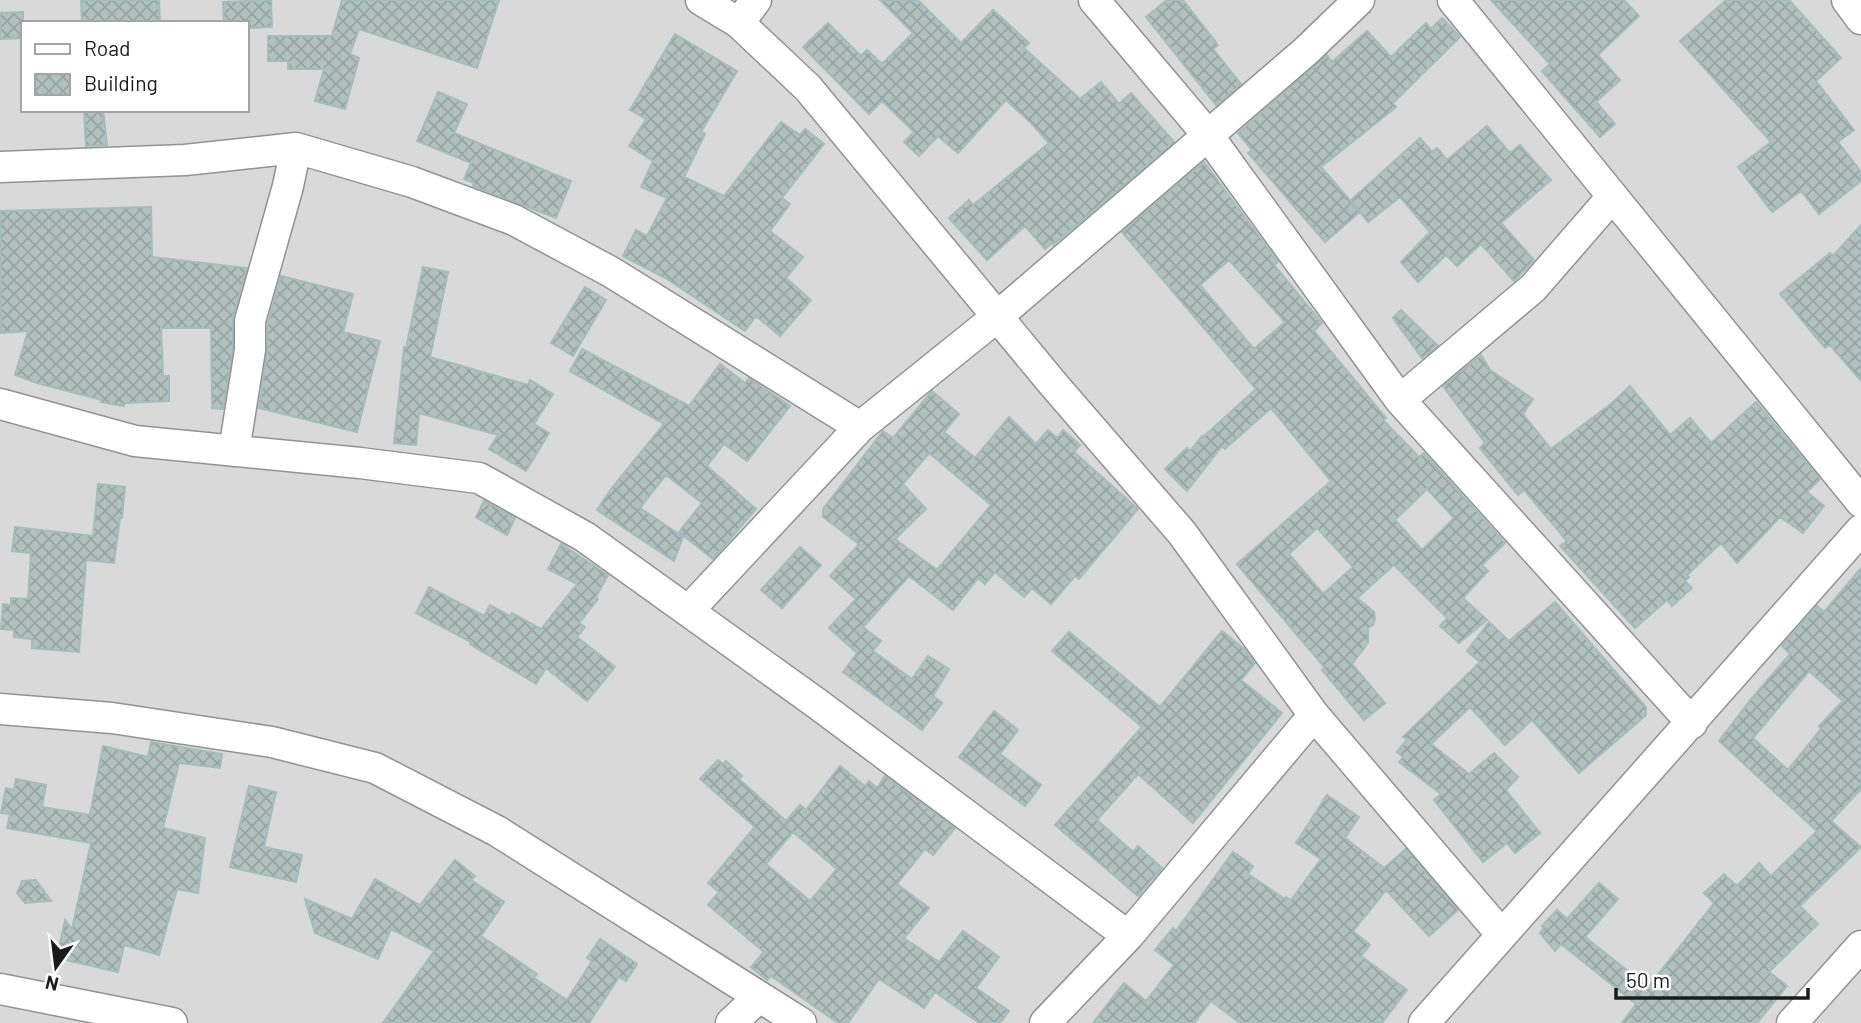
<svg xmlns="http://www.w3.org/2000/svg" width="1861" height="1023" viewBox="0 0 1861 1023" font-family="Barlow,sans-serif">
	<defs>
		<pattern id="building-cross-hatch" width="8" height="8" patternUnits="userSpaceOnUse" patternTransform="scale(1.75)"><rect width="8" height="8" fill="#b0c1bf"/><path d="M0 0l8 8M0 8l8-8" fill="none" stroke="#97a5a4"/></pattern>
	</defs>
	<rect width="100%" height="100%" fill="#e0ebed"/>
	<path fill="#d8d9d8" fill-rule="evenodd" d="M0 0H1861V1023H0ZM23 23H247V110H23Z"/>
	<path fill="url(#building-cross-hatch)" stroke="#a2bebc" stroke-width="2" fill-rule="evenodd" d="M81 0H159L160 23H82Z
		M271 0 272 27 247 28V23H224L223 2Z
		M342 0H499L477 68 359 29 350 54 359 58 345 109 315 101 324 69H288V61H268V36H332Z
		M880 0H918L961 43 993 10 1029 43 1024 48 1080 99 1101 82 1119 104 1131 93 1174 142 1053 245 1052 243 1045 249 1025 226 987 260 949 218 969 200 973 205 1049 143 1031 123 1006 100 958 153 938 136 919 156 904 142 914 132 882 101 869 114 803 47 828 23 861 56 867 50 882 64 913 33Z
		M1167 0H1183L1218 45 1213 49 1241 84 1216 105 1146 17Z
		M1491 0H1624L1639 16 1598 55 1620 80 1596 102 1615 124 1600 137 1542 71 1550 64Z
		M1726 0H1789L1841 58 1816 81 1854 130 1838 142 1861 172V181L1819 214 1801 191 1772 212 1738 167 1771 142 1680 41Z
		M23 12V38L0 39V13Z
		M1442 18 1460 37 1393 103 1396 107 1321 167 1360 212 1325 242 1248 153 1252 150 1238 133 1327 55 1332 62 1367 31 1391 57 1426 23 1431 29Z
		M675 34 737 71 701 132 705 134 684 177 724 196 781 122 800 135 805 129 824 144 782 198 790 204 770 231 803 257 786 278 811 300 780 336 756 316 745 331 667 279 623 256 636 230 647 236 667 198 641 187 653 161 629 146 646 119 630 110Z
		M438 92 467 104 454 133 571 181 556 218 473 186 474 183 464 179 471 163 417 141Z
		M84 110H103L107 145 86 146Z
		M1487 126 1510 153 1520 145 1551 180 1501 223 1534 260 1514 281 1481 244 1457 266 1446 255 1418 282 1401 262 1430 232 1400 197 1368 222 1351 200 1420 138 1432 152 1437 148 1447 160Z
		M1204 162 1278 262 1274 265 1322 323 1314 331 1386 418 1383 420 1419 457 1424 453 1505 543 1482 565 1488 571 1463 598 1487 620 1459 643 1440 626 1447 618 1394 565 1357 598 1374 612 1375 619 1373 625 1368 628V643L1352 664 1385 703 1364 720 1322 670 1325 668 1237 564 1331 481 1271 408 1225 449 1222 446 1187 491 1165 469 1187 448 1190 451 1202 436 1203 437 1256 389 1122 232ZM1229 260 1285 322 1254 349 1200 285ZM1427 489 1454 518 1422 550 1395 520ZM1317 528 1353 567 1323 594 1289 554Z
		M151 207 152 257 247 268 233 317V349L223 409 212 408 211 328H161L163 376H169V401L125 403 124 406 101 402 102 400 37 383 15 375 28 331 1 333 0 211Z
		M1861 225V381L1830 345 1825 348 1780 294 1830 253 1833 256Z
		M423 267 448 272 430 357 528 385 530 380 553 394 534 424 549 433 526 471 489 449 498 435 419 413 416 445 394 443 404 347 406 348Z
		M281 276 353 294 343 332 380 341 357 432 259 408 267 353 268 323Z
		M585 287 606 300 573 356 551 343Z
		M1401 310 1438 346 1422 358 1393 318Z
		M582 349 689 406 720 364 745 383 749 378 790 406 747 461 724 444 707 466 756 509 713 559 679 532 702 503 666 475 640 508 683 537 674 561 597 510 611 489 664 424 570 371Z
		M1481 355 1490 370 1533 399 1523 414 1551 449 1612 403 1630 386 1670 435 1690 418 1711 443 1756 402 1820 479 1807 492 1824 506 1803 533 1780 517 1737 563 1721 543 1687 575 1689 577 1685 581 1692 588 1672 606 1667 600 1635 628 1560 546 1567 541 1524 490 1518 495 1480 448 1485 443 1443 386Z
		M932 391 959 414 944 432 975 458 1009 417 1036 444 1048 430 1057 438 1063 430 1080 445 1074 452 1138 509 1079 579 1075 576 1051 604 1032 588 1024 597 995 572 985 584 978 578 953 610 909 576 863 627 881 641 873 651 912 679 928 656 949 669 933 696 942 703 922 730 843 672 857 653 829 628 856 599 830 576 859 544 823 517V509L883 431 893 438ZM929 453 991 505 937 570 895 539 926 509 903 484Z
		M98 484 125 487 122 518H120L114 563 86 560 79 652 32 648V639L14 637V630L1 629 3 604 11 605V598L28 599 31 553 12 551 15 527 93 536Z
		M484 501 515 518 507 535 476 517Z
		M561 544 608 575 596 597 598 599 579 623 585 627 577 637 615 667 587 701 546 668 536 684 470 644 471 642 416 613 429 587 484 616 490 605 510 616 512 613 541 629 577 584 548 569Z
		M800 547 821 565 782 608 761 590Z
		M1861 568V789L1831 821 1861 847 1800 906 1818 924 1769 972 1787 986 1757 1023H1622L1636 1004 1561 944 1555 951 1540 933 1544 928 1542 926 1557 910 1567 919 1599 883 1618 899 1585 937 1648 987 1714 903 1704 893 1724 874 1737 886 1759 863 1771 876 1817 831 1719 741 1752 698 1790 654 1782 646 1817 606 1824 612ZM1809 671 1843 701 1819 726 1821 729 1788 770 1753 738Z
		M1555 602 1646 707V715L1579 773 1532 720 1505 745 1470 707 1431 744 1469 774 1494 753 1518 777 1506 790 1540 833 1515 853 1507 843 1483 862 1434 800 1441 794 1399 762 1403 757 1397 752 1407 739 1403 737 1480 662 1467 651 1489 622 1509 641Z
		M1222 631 1244 649 1255 663 1241 680 1282 713 1193 823 1138 774 1097 820 1133 852 1138 846 1162 868 1138 896 1055 825 1142 727 1052 651 1069 632 1160 707Z
		M994 711 1018 730 1000 754 1041 785 1025 806 959 757Z
		M151 742 222 754 220 768 179 763 163 828 205 838 198 893 177 889 159 955 124 945 118 972 57 958 65 920 72 929 91 843 7 828 10 814 1 813 6 788 14 790 16 779 46 785 42 807 90 815 103 746 148 757Z
		M718 760 723 764 726 761 742 776 739 779 786 821 800 805 806 810 840 766 865 786 869 781 877 788 885 776 955 828 933 855 925 849 897 884 929 908 904 938 939 962 963 931 999 957 976 988 1009 1011 1000 1023H979L935 992 924 1008 879 979 848 1023H838L771 976 767 980 751 967 764 952 708 905 719 892 708 883 755 827 700 779ZM793 832 837 869 810 901 766 864Z
		M249 786 276 792 264 847 302 855 296 882 230 867Z
		M1327 795 1359 817 1345 838 1384 868 1406 849 1458 910 1429 936 1386 890 1353 931 1370 945 1361 956 1407 990 1382 1023H1240L1211 1001 1194 1023H1093L1124 983 1146 1001 1174 965 1155 950 1173 928 1176 931 1233 852 1253 866 1248 874 1285 899 1286 897 1291 900 1321 859 1296 843Z
		M455 860 475 876 471 880 504 902 481 936 537 974 534 978 567 1000 592 961 587 958 600 939 637 964 626 981 619 977 589 1023H383L434 951 391 929 378 959 315 933 305 899 352 919 375 879 420 905Z
		M36 880 51 901 25 903 17 893 22 881Z"/>
	<g fill="none" stroke-linecap="round" stroke-linejoin="round">
		<g stroke="#929292" stroke-width="33">
			<path id="minor" d="M701 0 739 23 808 88 1054 385 1182 533 1314 715 1502 935
				M1094 0 1207 134 1400 400 1692 723
				M1453 0 1861 502
				M1847 0 1861 19
				M739 23 756 0
				M0 167 185 160 296 148 412 182 514 220 611 272 860 427
				M1400 400 1533 288 1612 197
				M0 404 135 441 360 463 479 478 585 537 819 705 1128 936
				M234 451 250 350V321L288 186 296 148
				M688 611 860 427 998 316 1306 51 1359 0
				M0 709 112 718 272 742 375 768 497 831 801 1023
				M0 989 172 1023
				M731 1023 759 997
				M1045 1023 1128 936 1314 715
				M1424 1023 1861 530
				M1792 1023 1861 946"/>
		</g>
		<use href="#minor" stroke="#fff" stroke-width="30"/>
	</g>
	<rect x="21" y="21" width="228" height="91" fill="#ffffff" stroke="#a4a4a4" stroke-width="2"/>
	<rect x="35" y="44" width="35" height="10" fill="#ffffff" stroke="#a4a4a4" stroke-width="2"/>
	<text x="84" y="56" font-size="21" fill="#1b1b1b">Road</text>
	<rect x="35" y="74" width="35" height="21" fill="url(#building-cross-hatch)" stroke="#a4a4a4" stroke-width="2"/>
	<text x="84" y="91" font-size="21" fill="#1b1b1b">Building</text>
	<g transform="translate(56 967) rotate(194)" stroke="#ffffff" stroke-width="5" paint-order="stroke">
	<path d="M0-5L12 26L0 18L-12 26Z" fill="#1b1b1b"/>
	<text y="-10" font-size="19" font-weight="bold" text-anchor="middle" fill="#1b1b1b">N</text>
	</g>
	<path d="M1616 988v10h192v-10" fill="none" stroke="#1b1b1b" stroke-width="3.5"/>
	<text x="1626" y="988" font-size="21" fill="#1b1b1b" stroke="#ffffff" stroke-width="5" paint-order="stroke">50 m</text>
</svg>
